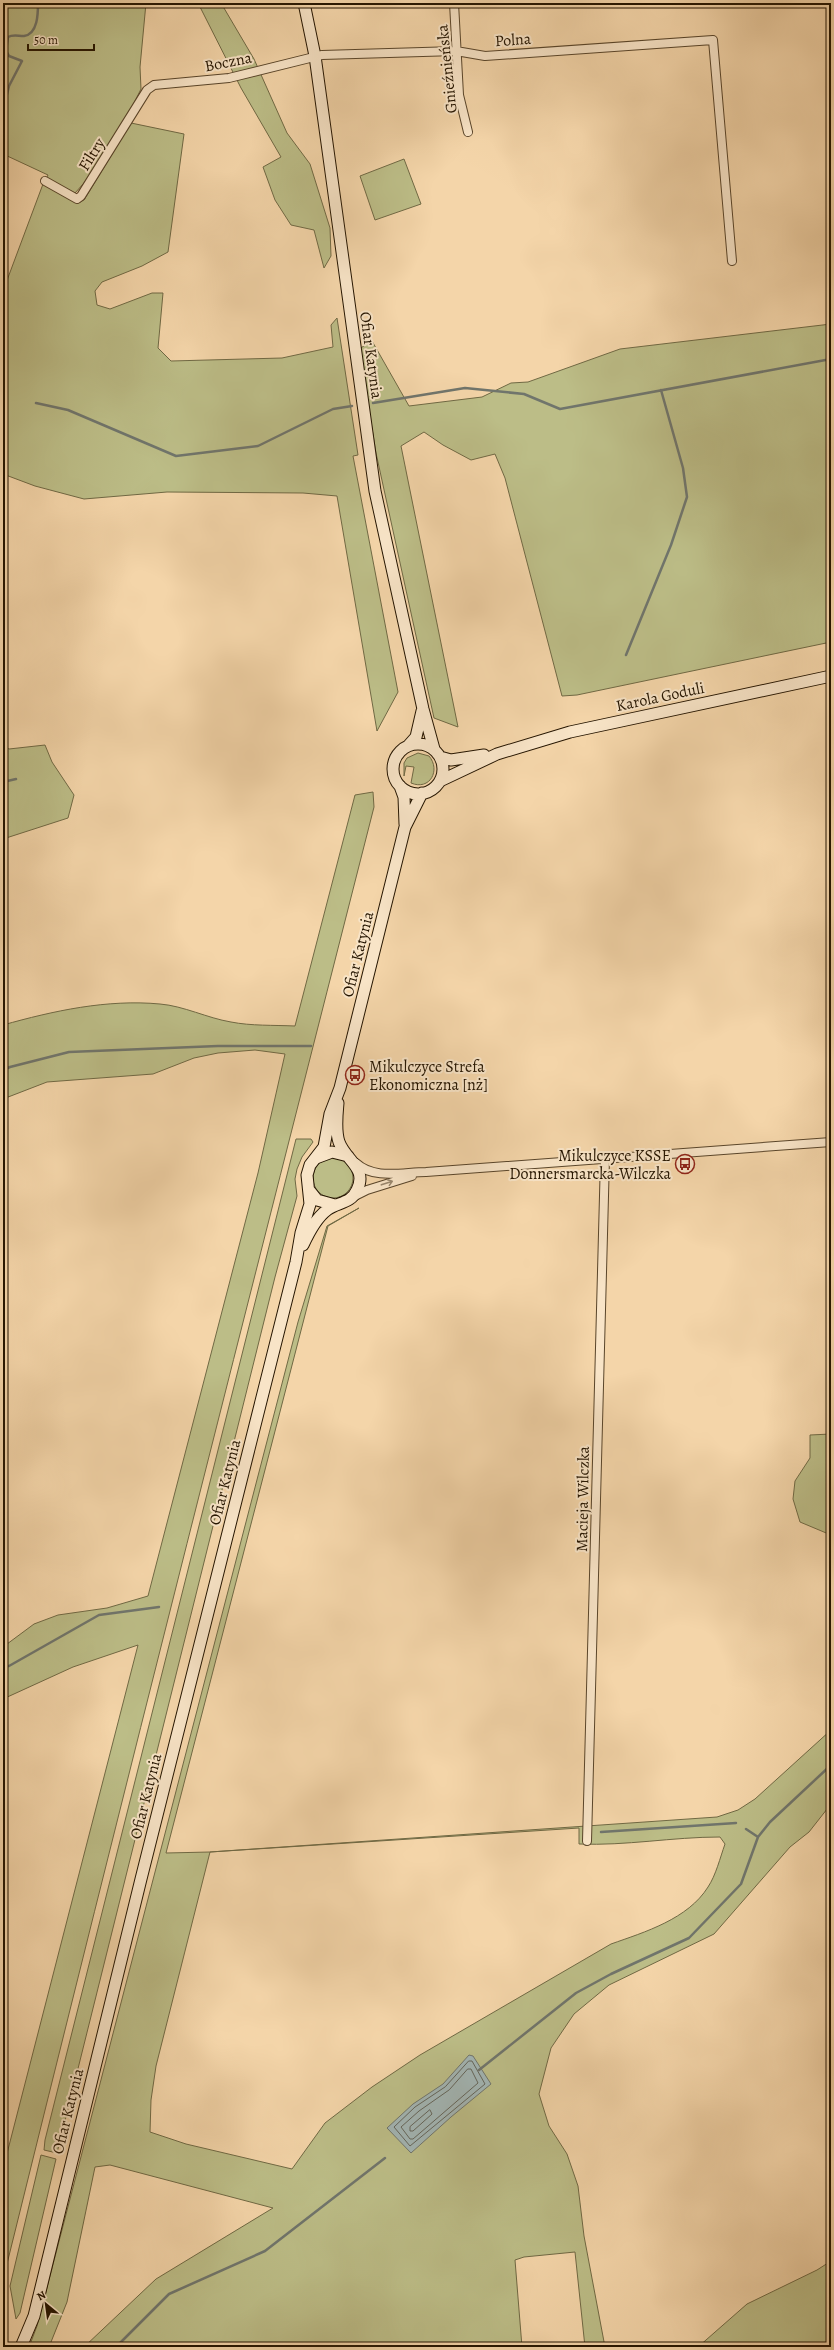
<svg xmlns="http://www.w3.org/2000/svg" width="834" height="2350" viewBox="0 0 834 2350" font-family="Alegreya,serif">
	<rect width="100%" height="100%" fill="#f4d5a9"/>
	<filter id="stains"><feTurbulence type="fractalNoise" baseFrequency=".005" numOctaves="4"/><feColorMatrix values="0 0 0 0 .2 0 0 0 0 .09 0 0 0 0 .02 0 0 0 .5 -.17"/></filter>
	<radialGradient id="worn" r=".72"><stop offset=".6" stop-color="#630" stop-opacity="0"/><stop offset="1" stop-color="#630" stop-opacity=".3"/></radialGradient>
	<path fill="#bcbd87" stroke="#706944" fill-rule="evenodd" d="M3 3H146L140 67 141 89 126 119 84 183 75 193 46 179 48 175 3 154Z
		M198 3H221L254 59 287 133 310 164 330 228 331 256 324 268 314 230 291 225 275 200 263 167 281 157 241 88Z
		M131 123 184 134 168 252 142 266 102 282 95 291 97 305 110 309 152 293H163L158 348 171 361 282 358 333 347 331 325 337 318 358 455 353 456 398 692 377 731 337 496 303 493 167 492 84 499 35 486 3 474V291L43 184 78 203 84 200Z
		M404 159 421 204 375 220 360 176Z
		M831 324V642L577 695 562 696 505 478 495 454 471 460 443 445 424 432 401 446 458 727 434 718 376 453 359 349 372 341 409 406 482 397 511 383 528 382 620 349Z
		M45 745 52 762 74 795 68 818 3 839V746L9 749Z
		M418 753 429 756C441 770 430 791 411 783L414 767 406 766 404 776V763L407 758Z
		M373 792 374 807C249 1298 124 1789 3 2280V2169L138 1645 73 1667 3 1699V1647L34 1624 58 1615 107 1608 148 1596 258 1173 285 1054 255 1050 218 1053 194 1058 153 1074 47 1082 3 1099V1025C53 1011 107 999 160 1004 184 1006 207 1018 231 1022 251 1026 274 1025 295 1026L355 795Z
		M296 1139H311L313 1142 302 1157 297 1169 295 1179 297 1196 275 1277 57 2153 44 2150 45 2140Z
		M313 1178a20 20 0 1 1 40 0a20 20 0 1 1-40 0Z
		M359 1208 328 1226 166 1853 210 1852 717 1817 738 1810 755 1799 831 1730V1804L809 1832 790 1847 714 1934 609 1985 574 2014 551 2048 539 2094 549 2126 567 2154 578 2186 584 2236 605 2347H585L575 2252 524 2257 515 2260 522 2347H84L156 2279 273 2208 110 2165 95 2167 67 2302 49 2347H29L37 2326 298 1322 327 1226ZM579 1828V1844C626 1846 672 1837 720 1837L725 1844C720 1858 716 1875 708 1887 688 1919 645 1932 611 1944L420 2055 372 2087 325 2123 292 2169 186 2144 150 2132 151 2100 156 2066 210 1852Z
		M831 1434V1535L800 1522 793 1499 795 1481 810 1458V1435Z
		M41 2155 56 2159 20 2313 16 2319 10 2286Z
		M831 2261V2347H698L747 2304 817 2270Z"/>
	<path fill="#a2b5b4" stroke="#70756c" d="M469 2055 473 2056 491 2084 451 2117 411 2153 387 2128 413 2104 443 2084Z"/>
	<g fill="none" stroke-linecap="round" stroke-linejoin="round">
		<path stroke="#64655a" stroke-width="1" d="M469 2061H472L485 2084 410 2146 394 2127 415 2107 445 2087Z
			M468 2069H471L478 2083 413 2139H410L401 2127 419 2111 449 2090Z
			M430 2110 432 2114 413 2131H410V2127Z"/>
		<path stroke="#70756c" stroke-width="2.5" d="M3 111 9 86 22 61 9 56 6 51 8 37C13 34 18 36 24 36 38 34 38 13 38 3
			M36 403 68 410 176 456 258 446 333 409 352 406
			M373 403 465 388 524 394 560 409 831 359
			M626 655 671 545 687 497 683 468 661 390
			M3 782 16 779
			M3 1070 10 1067 69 1052 218 1046H311
			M3 1667 9 1666 99 1615 159 1607
			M746 1829 758 1837
			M601 1832 736 1823
			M479 2070 576 1993 611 1974 689 1938 741 1884 758 1837 770 1822 831 1765
			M116 2347 169 2294 265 2251 385 2158"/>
		<g stroke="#59452a" stroke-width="10">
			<path id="street" d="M454 3 459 95 468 132
				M45 181 77 199 81 196 147 90 154 85 229 78 322 55 456 51 485 56 713 40 732 261
				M356 1163C374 1180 403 1172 426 1172L831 1142
				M353 1197 367 1190 412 1176
				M587 1841 605 1158"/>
		</g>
		<g stroke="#251500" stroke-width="13">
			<path id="secondary" d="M304 3 315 56 375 491 423 709 434 749
				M393 769a25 25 0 1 1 50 0a25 25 0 1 1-50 0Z
				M408 746 416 737 422 711
				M440 757 451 760 484 755
				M440 781 497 754 570 732 831 676
				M400 786 404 797 405 824
				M316 1158 332 1152 348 1156
				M309 1190 317 1200 335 1205
				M303 1245C309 1232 316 1218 327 1210 337 1202 351 1204 357 1190 368 1168 346 1161 339 1142 335 1130 337 1115 338 1103
				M21 2347 34 2316 141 1879 296 1262 301 1233 310 1204 307 1175 310 1165 324 1147 330 1114 340 1088 405 827 422 793"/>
		</g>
		<use href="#street" stroke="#f8e4c7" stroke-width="8"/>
		<use href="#secondary" stroke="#f8e4c7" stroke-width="11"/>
	</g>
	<defs><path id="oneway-shaft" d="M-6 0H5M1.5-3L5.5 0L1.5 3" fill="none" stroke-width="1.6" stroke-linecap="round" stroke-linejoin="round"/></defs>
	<use stroke="#99876d" href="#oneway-shaft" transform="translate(387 1183) rotate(-18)"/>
	<defs>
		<g id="bus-ring" transform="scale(1)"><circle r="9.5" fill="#f8e4c7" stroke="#8f2418" stroke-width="1.5"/><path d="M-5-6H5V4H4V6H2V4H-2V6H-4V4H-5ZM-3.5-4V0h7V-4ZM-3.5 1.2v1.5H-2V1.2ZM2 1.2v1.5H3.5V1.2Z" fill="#8f2418"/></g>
	</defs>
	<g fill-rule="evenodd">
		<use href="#bus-ring" x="355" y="1075"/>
		<use href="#bus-ring" x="685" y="1164"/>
	</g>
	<g text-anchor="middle" stroke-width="4" stroke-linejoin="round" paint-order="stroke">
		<g font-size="16" fill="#251500" stroke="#f8e4c7">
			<text transform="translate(513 39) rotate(-4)" y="6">Polna</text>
			<text transform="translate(228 61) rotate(-11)" y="6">Boczna</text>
			<text transform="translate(446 69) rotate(-96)" y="6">Gnieźnieńska</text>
			<text transform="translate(91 154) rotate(-58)" y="6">Filtry</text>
			<text transform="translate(372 355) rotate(82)" y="6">Ofiar Katynia</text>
			<text transform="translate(660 696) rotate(-12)" y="6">Karola Goduli</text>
			<text transform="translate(357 954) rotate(-76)" y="6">Ofiar Katynia</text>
			<text transform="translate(224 1482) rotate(-76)" y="6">Ofiar Katynia</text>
			<text transform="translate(582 1499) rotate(-89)" y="6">Macieja Wilczka</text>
			<text transform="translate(145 1796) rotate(-76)" y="6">Ofiar Katynia</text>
			<text transform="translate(67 2111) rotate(-76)" y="6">Ofiar Katynia</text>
		</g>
		<g font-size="16" fill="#251500" stroke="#f8e4c7" text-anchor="start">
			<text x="369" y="1072">Mikulczyce Strefa<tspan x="369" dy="18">Ekonomiczna [nż]</tspan></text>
			<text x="671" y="1161" text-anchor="end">Mikulczyce KSSE<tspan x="671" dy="18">Donnersmarcka-Wilczka</tspan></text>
		</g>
	</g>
	<rect width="834" height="2350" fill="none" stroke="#f4d5a9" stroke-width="16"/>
	<rect x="4" y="4" width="826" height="2342" fill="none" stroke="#251500" stroke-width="2"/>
	<rect x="8" y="8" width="818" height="2334" fill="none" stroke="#251500"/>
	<g transform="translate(46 2304) rotate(331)" stroke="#f8e4c7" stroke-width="3" paint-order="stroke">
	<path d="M0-3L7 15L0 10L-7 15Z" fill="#251500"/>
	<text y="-6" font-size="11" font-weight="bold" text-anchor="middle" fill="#251500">N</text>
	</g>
	<path d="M28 44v6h66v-6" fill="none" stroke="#251500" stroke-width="2"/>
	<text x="34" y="44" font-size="12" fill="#251500" stroke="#f8e4c7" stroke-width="3" paint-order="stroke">50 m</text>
	<rect width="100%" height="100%" filter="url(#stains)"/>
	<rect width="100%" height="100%" fill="url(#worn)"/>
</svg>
